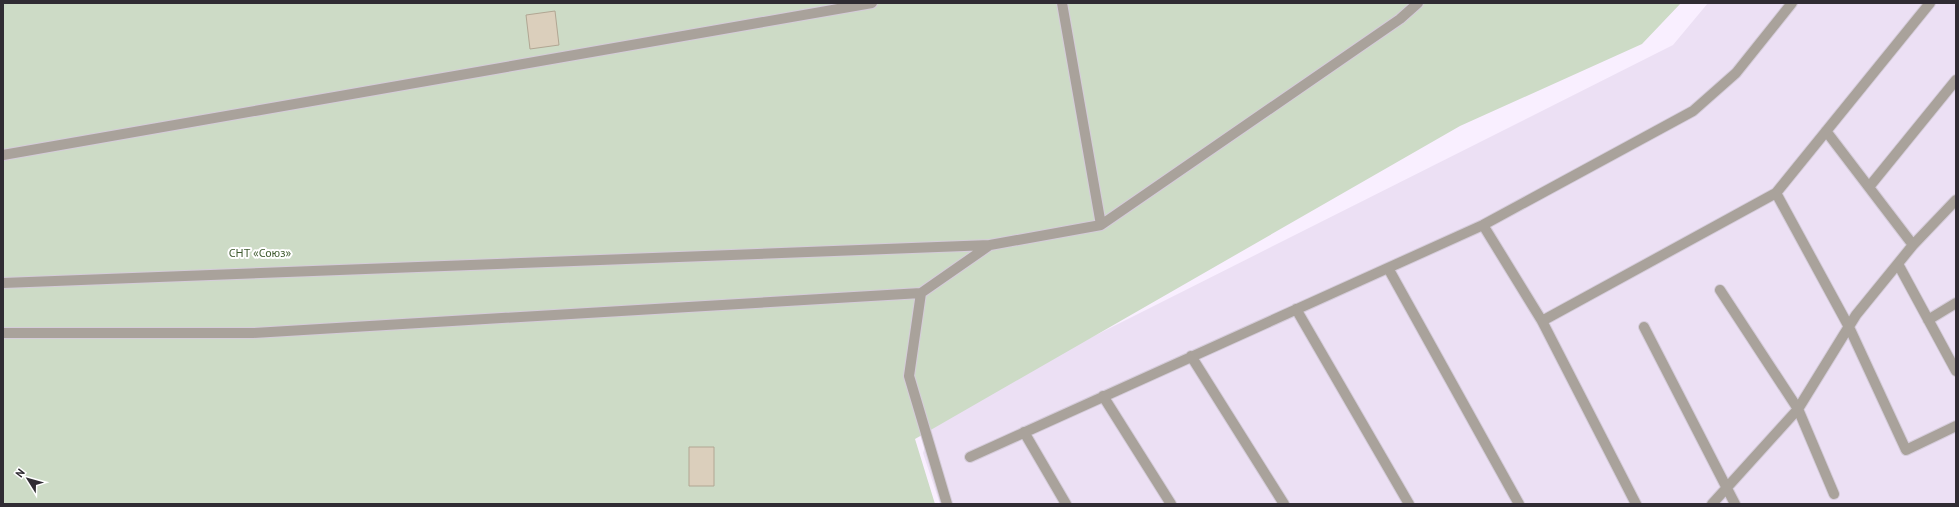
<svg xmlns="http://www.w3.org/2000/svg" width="1959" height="507" viewBox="0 0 1959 507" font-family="'PT Sans',sans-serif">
	<rect width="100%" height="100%" fill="#f9efff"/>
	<path fill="#ece0f4" d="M1708 3H1956V504H940L923 453 935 416 1673 45Z"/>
	<path fill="#cddbc6" d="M3 3H1681L1642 44 1460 126 915 439 935 504H3Z"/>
	<path fill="#dbcfbc" stroke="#b1a693" d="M555 11 559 45 530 49 526 15Z
		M689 447H714V486H689Z"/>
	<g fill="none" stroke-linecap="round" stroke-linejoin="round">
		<g stroke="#d5ccda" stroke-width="12">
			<path id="minor" d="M1062 3 1101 225
				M1826 131 1913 245
				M3 155 872 3
				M1869 187 1956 80
				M1776 193 1849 327 1906 450 1956 426
				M1483 225 1542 321 1636 504
				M1898 264 1956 371
				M1388 268 1519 504
				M3 283 990 245
				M1720 290 1798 409 1834 494
				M1296 309 1409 504
				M1928 320 1956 303
				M1542 321 1776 193 1930 3
				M1644 327 1735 504
				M3 333H253L921 293
				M1191 356 1284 504
				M1103 396 1171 504
				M1024 432 1066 504
				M970 457 1483 225 1693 111 1736 73 1792 3
				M947 504 909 376 921 293 990 245 1101 225 1400 19 1418 3
				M1712 504 1798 409 1856 315 1913 245 1956 200"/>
		</g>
		<use href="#minor" stroke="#a9a29b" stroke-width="10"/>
	</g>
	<g text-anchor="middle" stroke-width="4" stroke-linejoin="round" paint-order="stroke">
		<g font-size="12" fill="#3f5a2f" stroke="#fff">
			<text x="260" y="257">СНТ «Союз»</text>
		</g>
	</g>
	<rect width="1959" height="507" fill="none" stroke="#302c33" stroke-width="8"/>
	<g transform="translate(28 479) rotate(307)" stroke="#ffffff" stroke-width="3" paint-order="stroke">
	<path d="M0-3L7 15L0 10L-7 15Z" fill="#302c33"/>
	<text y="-6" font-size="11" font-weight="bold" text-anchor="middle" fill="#302c33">N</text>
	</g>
</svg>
